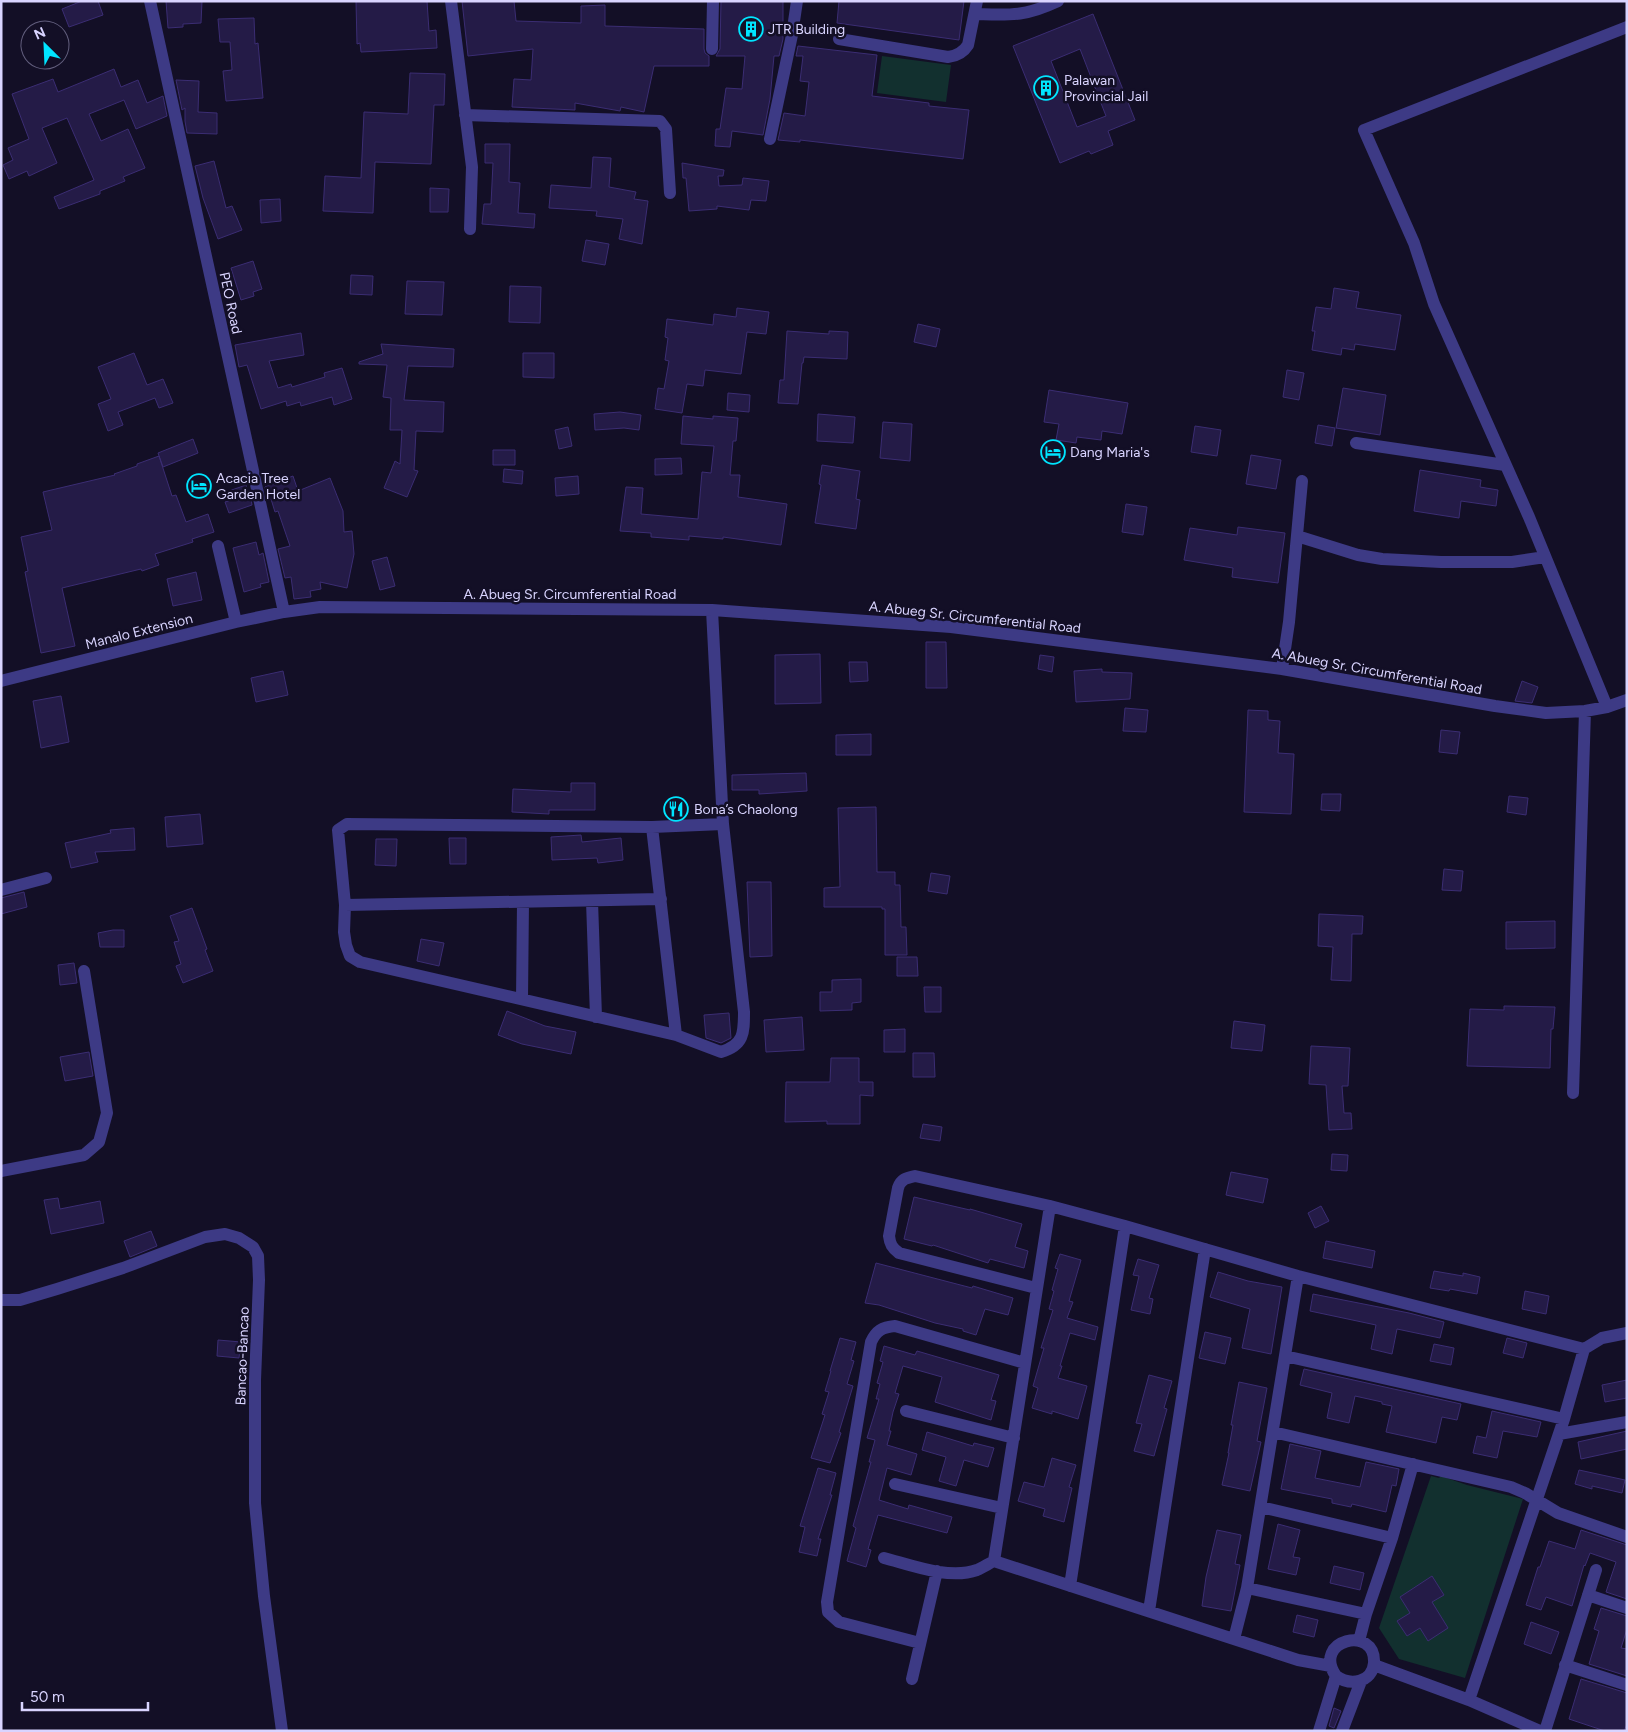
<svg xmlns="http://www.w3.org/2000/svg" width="1628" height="1732" viewBox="0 0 1628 1732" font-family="Figtree,sans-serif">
	<rect width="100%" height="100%" fill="#130f26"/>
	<path fill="#12302f" d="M882 56 951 65 946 102 877 93Z
		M1431 1476 1439 1478 1441 1476 1467 1485 1523 1499 1465 1678 1399 1659 1379 1628Z"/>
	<path fill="#241b47" stroke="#3b2d73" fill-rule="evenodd" d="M82 1H98L103 15 69 27 62 9Z
		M166 1H202L201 23 183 24V27L168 28Z
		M356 1H427L429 31 436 30 437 48 361 52 360 43 357 44Z
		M462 1H514L516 21 581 23V6L605 5V26L704 29V49L705 53 709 56V66H654L644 112 621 107 620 111 575 103V110L512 107 514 79 531 80 533 49 468 56Z
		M721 1H783V39L779 56H774L770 99 763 135 732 131 730 147 715 146 716 129H720L726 88 742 89 745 56H716L720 49Z
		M839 1H964L959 40 837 23Z
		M1093 14 1135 120 1108 131 1113 145 1091 154 1089 151 1060 163 1013 46ZM1080 49 1106 116 1077 127 1051 61Z
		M254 18 255 44 258 43 263 98 226 101 223 71 232 70 230 42H220L218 19Z
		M798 46 877 55 872 96 929 103V106L969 110 963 159 800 140V142L778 140 784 113 805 116 809 82 800 81 803 56H796Z
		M114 69 121 87 138 80 147 103 163 96 167 116 136 129 124 100 89 114 101 141 128 129 145 168 123 177 125 181 100 191V194L59 209 54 197 94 180 67 118 42 128 57 163 29 176 27 171 9 179 3 165 13 160 8 148 29 139 12 94 53 79 58 92Z
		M410 73 445 74 444 105H434L431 164 375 162 373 213 323 211 325 176 361 178 364 112 408 114Z
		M176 80 199 81 198 112 217 113V134L187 133 185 121V108L182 110Z
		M485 144H510L509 182 520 183 518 213 535 214 534 228 482 224 484 204H491L493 163H485Z
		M593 157 611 158 609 187 636 192 634 199 648 201 642 244 619 239 623 219 596 216 597 211 549 208 551 185 591 188Z
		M214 161 226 208 232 206 242 230 218 239 203 198 195 166Z
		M682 163 724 170 723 176H718L719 186 742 185 743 178 769 181 766 201 751 200 749 210 717 206V209L689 211 686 178H683Z
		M430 188 449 189 448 212H430Z
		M280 199 281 221 261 223 260 200Z
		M586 240 609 244 605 265 582 261Z
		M253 261 262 289 253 292 254 296 241 300 231 268Z
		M351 275 373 276 372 295 350 294Z
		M407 281 444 282 442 315 405 314Z
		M510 286 541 287 540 323 509 322Z
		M1334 288 1359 292 1356 308 1401 315 1395 350 1355 344 1354 350 1342 348 1341 355 1312 350 1315 331H1312L1316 307 1331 309Z
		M737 308 769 312 766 334 747 332 741 374 705 370 703 386 687 384 682 413 655 409 658 388 664 389 669 361 665 360 668 338 665 337 667 319 713 325 714 314 736 317Z
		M918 324 940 329 936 347 914 342Z
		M787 331 829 334V331L848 332 847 359 804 357 803 363H802L798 404 778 403 780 380H784Z
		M301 333 304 355 269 361 278 388 291 384 292 387 325 377 324 373 342 368 352 399 334 405 332 397 301 406 300 402 287 406 286 401 261 409 247 365 239 367 235 345Z
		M381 344 454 349 453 367 408 366 404 400 444 402 443 432 416 431 414 470 418 471 407 497 384 488 395 461 400 464 402 430H390L391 398 383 397 387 365 359 364V362L383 354Z
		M134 353 147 385 163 379 173 403 159 408 155 398 118 412 123 425 108 431 98 404 111 399 98 367Z
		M523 353H554V378L523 377Z
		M1287 370 1304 373 1299 400 1283 397Z
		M1343 388 1386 395 1380 435 1336 428Z
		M1049 390 1128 403 1122 434 1102 431 1101 440 1077 437 1076 443 1056 440 1059 424 1044 422Z
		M728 393 750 395 749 412 727 410Z
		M620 412 641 415 639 430 624 428 595 430 594 414Z
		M818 414 855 417 853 443 817 441Z
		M683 416 713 419V416L738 418 736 441H733L730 475H740L738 497 787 504 781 545 723 537V539L689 536V540L651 537V533L620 531 626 487 643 488 641 514 698 519 702 472 711 473 714 446 681 444Z
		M883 422 912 424 910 461 880 458Z
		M1318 425 1335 428 1332 446 1315 443Z
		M1195 426 1221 430 1217 456 1191 452Z
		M568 427 572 446 559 449 555 430Z
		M193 439 198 453 163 467 158 453Z
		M493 450H515V465H493Z
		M1251 455 1281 460 1276 489 1246 484Z
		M159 456 172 496 176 495 186 522 208 514 214 532 192 539 193 542 155 554 159 565 142 571 141 569 62 588 75 646 41 653 25 572 28 571 21 537 52 530 43 492 115 475 114 474 137 466V464Z
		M681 458 682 474 655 475V459Z
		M822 465 860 471 856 499 860 500 856 529 815 523 821 485 819 484Z
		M504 469 523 471 522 484 503 482Z
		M1420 470 1481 480 1480 487 1498 490 1496 506 1461 501 1459 518 1414 511Z
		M293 476 298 491 330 478 343 511 344 532 352 531 354 554 347 588 320 582 321 589 310 591 311 597 294 599 291 577 285 578 278 549 290 546 278 511 275 512 271 499 268 500 265 487Z
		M578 476 579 494 556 496 555 478Z
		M246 485 248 493H250L252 505 229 513 225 502 229 501 226 492Z
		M1126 504 1147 507 1143 535 1122 532Z
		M1238 527 1285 533 1278 583 1232 577 1233 568 1184 560 1190 528 1237 535Z
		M256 542 259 555 263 553 269 582 260 584 261 587 244 592 233 548Z
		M387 557 395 586 380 590 372 561Z
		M196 572 202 600 173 606 167 579Z
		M926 642H946L947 688H926Z
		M820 654 821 703 775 704V655Z
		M1040 655 1054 657 1052 672 1038 669Z
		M849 662H867L868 681 850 682Z
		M1102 669V672L1132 673 1130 699 1076 702 1074 671Z
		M283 671 288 695 256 702 251 678Z
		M1522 681 1538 687 1532 703 1515 701Z
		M61 696 69 742 41 748 33 701Z
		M1125 708 1148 710 1146 732 1123 731Z
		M1248 710 1268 711V720L1280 721 1278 753 1294 754 1291 814 1244 812Z
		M1441 730 1460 732 1457 754 1439 752Z
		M871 734V755H836V735Z
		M806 773 807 791 759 794V790H732V775Z
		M571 783H595V810H549V814L512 812 513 789 571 792Z
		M1322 794H1341L1340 811 1321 810Z
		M1509 796 1528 798 1526 815 1507 812Z
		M876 807 877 872H895V885H900L901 927H906L907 955H885V909H882V907H824V888L840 887 838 808Z
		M200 814 203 844 167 847 165 817Z
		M134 828 135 850 95 852 98 862 71 868 65 843 111 833 110 830Z
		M581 835 582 842 621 838 623 860 598 863 597 858 552 860 551 837Z
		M449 838H466V864H450Z
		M376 839H397L396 866 375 865Z
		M1444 869 1463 871 1461 891 1442 890Z
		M931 873 950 876 947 894 928 891Z
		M747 882H771L772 956 750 957Z
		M24 892 27 907 1 914V898Z
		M192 908 207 949 205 950 213 971 183 983 176 966 181 964 174 942 179 941 170 916Z
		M1319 914 1363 916 1362 934H1352L1351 981 1331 980 1333 947 1318 946Z
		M1555 921V948L1506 949V922Z
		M113 930H124V947H100L98 933Z
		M421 939 444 943 439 966 417 961Z
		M897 957H917L918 976H897Z
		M74 963 77 983 60 985 58 965Z
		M861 979V1002L852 1003V1010L820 1011V992H832V980Z
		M924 987H941V1012H925Z
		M1504 1006 1555 1007 1553 1029H1551L1550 1068 1467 1066 1470 1009 1504 1010Z
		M507 1011 545 1026 576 1032 571 1054 522 1044 498 1035Z
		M729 1013 731 1038 721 1043 706 1038 704 1015Z
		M802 1017 804 1050 766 1052 764 1020Z
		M1234 1021 1265 1025 1262 1051 1231 1048Z
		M905 1029V1052H884V1030Z
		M1311 1046 1350 1048 1348 1086H1342L1344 1113H1351L1352 1129 1329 1130 1326 1085 1309 1084Z
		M89 1052 93 1076 65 1081 60 1057Z
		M913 1053H934L935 1077H913Z
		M831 1058H859V1082H873V1096L860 1095V1124H827V1121L785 1122 786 1082H830Z
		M923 1124 942 1127 940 1141 920 1138Z
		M1332 1154 1348 1155 1347 1171 1331 1170Z
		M1231 1172 1268 1179 1263 1203 1226 1195Z
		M914 1197 970 1210V1209L1022 1224 1015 1247 1028 1251 1024 1268 990 1259 988 1263 933 1245 932 1246 904 1239Z
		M58 1198 60 1209 100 1201 104 1223 51 1234 44 1200Z
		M1321 1206 1329 1221 1315 1228 1308 1213Z
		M151 1231 157 1246 130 1257 124 1241Z
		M1326 1241 1375 1251 1372 1268 1323 1258Z
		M1060 1254 1081 1260 1069 1301 1073 1302 1067 1318 1098 1327 1095 1340 1070 1333 1060 1366H1062L1058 1378 1087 1386 1078 1419 1052 1411V1414L1032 1408 1038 1388 1033 1386 1044 1348H1041L1053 1310 1049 1309 1054 1291 1052 1290 1058 1269 1055 1268Z
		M1138 1259 1159 1265 1149 1298 1153 1299 1150 1314 1131 1310 1139 1276 1133 1275Z
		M876 1263 972 1288 973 1286 1013 1298 1008 1315 985 1309 976 1335 963 1331V1329L935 1323 879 1305 865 1303Z
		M1434 1271 1463 1276V1273L1480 1277 1477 1294 1450 1289 1449 1291 1430 1288Z
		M1218 1272 1248 1281 1282 1287 1271 1354 1242 1348 1250 1309 1210 1297Z
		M1525 1291 1549 1296 1546 1314 1522 1309Z
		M1313 1294 1409 1313 1444 1322 1440 1338 1397 1329 1392 1354 1371 1349 1376 1325 1310 1311Z
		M1205 1332 1231 1338 1225 1364 1199 1358Z
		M840 1338 856 1342 851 1360 854 1361 847 1384 853 1386 839 1432 841 1433 830 1463 811 1458 825 1415 822 1414 829 1392 825 1391 831 1371H830Z
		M1507 1338 1527 1343 1523 1358 1503 1353Z
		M218 1340 241 1342 239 1358 217 1356Z
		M1434 1344 1454 1348 1451 1365 1430 1361Z
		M884 1346 915 1355 917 1351 999 1375 991 1400 996 1401 991 1420 935 1402 942 1377 903 1366 895 1393 899 1394 893 1412 889 1431H891L887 1445 917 1454 911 1475 887 1468 879 1500 908 1509 909 1505 952 1517 947 1533 878 1515 868 1549 871 1550 866 1567 847 1561 856 1528 853 1526 871 1462H869L875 1440 867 1438 879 1399H876L880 1384 877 1383 883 1362 880 1361Z
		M1304 1369 1461 1404 1457 1420 1442 1417 1436 1443 1386 1432 1392 1406 1382 1404V1402L1355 1396 1349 1423 1327 1418 1332 1393 1300 1385Z
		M1149 1375 1172 1381 1164 1408 1167 1409 1154 1456 1134 1451 1142 1424 1136 1423Z
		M1627 1380V1398L1605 1402 1602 1385Z
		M1239 1382 1267 1388 1257 1441 1261 1442 1250 1491 1222 1485 1229 1453H1228L1233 1425H1231Z
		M1492 1411 1541 1422 1537 1437 1503 1431 1497 1458 1473 1453 1477 1436 1486 1438Z
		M1627 1431V1449L1581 1459 1578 1442Z
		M927 1432 973 1446 974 1443 994 1448 988 1467 964 1460 956 1486 939 1481 946 1457 922 1450Z
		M1290 1444 1321 1451 1315 1478 1360 1487 1366 1462 1399 1469 1396 1486 1392 1485 1386 1512 1352 1504 1351 1507 1332 1503V1499L1281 1489Z
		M1052 1458 1076 1465 1069 1487 1072 1488 1064 1522 1043 1516 1045 1509 1018 1501 1024 1482 1044 1487Z
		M818 1468 836 1473 830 1495H832L818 1539H821L817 1556 799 1552 805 1527 800 1526Z
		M1579 1470 1625 1480 1622 1493 1592 1486V1489L1575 1484Z
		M1278 1524 1300 1530 1293 1557 1300 1558 1296 1575 1268 1569Z
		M1217 1530 1241 1535 1235 1564 1240 1565 1231 1611 1202 1606 1206 1577Z
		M1581 1530 1627 1545V1599L1606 1592 1616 1562 1590 1553 1585 1566 1584 1565 1572 1606 1546 1597 1541 1610 1526 1605 1538 1567H1540L1549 1541 1575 1549Z
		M1334 1566 1364 1573 1360 1590 1330 1583Z
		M1432 1576 1444 1595 1432 1602 1448 1628 1428 1641 1420 1628 1407 1636 1397 1621 1410 1613 1400 1597Z
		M1601 1608 1627 1616V1629L1621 1648 1627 1649V1676L1589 1664 1599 1631 1594 1629Z
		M1297 1615 1318 1620 1314 1637 1293 1632Z
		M1531 1622 1559 1632 1551 1654 1524 1644Z
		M1581 1679 1627 1693V1724L1624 1731H1605L1569 1719Z
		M1334 1708 1341 1711 1334 1728 1329 1726Z"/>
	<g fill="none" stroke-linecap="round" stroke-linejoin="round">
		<path stroke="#3d3a85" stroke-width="12" d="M150 1 284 612
			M451 1 472 167 470 229
			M975 14C1010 15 1024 17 1058 1
			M839 39 948 57C957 56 963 53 968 45L977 1
			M712 49 713 1
			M465 115 660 121 666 129 670 193
			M770 139 792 35 797 1
			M1356 443 1505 465
			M1297 536 1358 555 1382 559 1441 562H1512L1545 557
			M218 546 236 622
			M712 610 723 824 744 1012C744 1033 744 1045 721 1052L676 1035 360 962 350 956 346 945 344 932 345 905 338 830 347 824 652 827 723 824
			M1282 669 1289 622 1302 481
			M1 681 236 622 284 612 320 607 712 610 951 627 1282 669 1495 706 1546 713 1585 711 1607 707 1627 700
			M1607 707 1529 517 1434 304 1414 243 1364 130 1627 27
			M652 827 676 1035
			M1 890 46 878
			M592 901 596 1017
			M345 905 661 899
			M522 999 523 902
			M1573 1093 1585 711
			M1 1171 84 1155 99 1142 107 1113 84 971
			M1036 1288 899 1253C892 1248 890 1244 889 1236L898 1188C901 1179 906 1178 915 1176L1050 1206 1125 1226 1298 1276 1584 1349
			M1 1300H20L57 1289 123 1268 205 1237 225 1234 239 1238 253 1247 258 1256 259 1280 255 1380V1503L264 1596 282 1731
			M1285 1356 1564 1419
			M906 1411 1014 1438
			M1273 1432 1511 1487 1525 1493 1558 1513 1627 1537
			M1559 1434 1627 1422
			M895 1484 1002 1508
			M1261 1507 1392 1538
			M884 1558C911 1565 949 1580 977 1570 982 1568 988 1564 994 1561L1298 1660 1331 1666
			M994 1561 1050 1206
			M1070 1586 1125 1226
			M1247 1588 1366 1614
			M1588 1595 1627 1608
			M1149 1611 1205 1249
			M1234 1639 1247 1588 1298 1276
			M1359 1641 1366 1614 1392 1538 1413 1464
			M920 1643 839 1622 828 1612 827 1602 871 1342C876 1331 882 1327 895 1326L1025 1363
			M1374 1665 1469 1700 1564 1419 1584 1349 1602 1338 1627 1333
			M1565 1665 1627 1685
			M912 1679 937 1571
			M1469 1700 1540 1731
			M1319 1731 1336 1676C1311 1640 1376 1624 1374 1663 1372 1683 1350 1686 1336 1676
			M1342 1731 1361 1681
			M1545 1731 1596 1570"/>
	</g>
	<defs>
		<g id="building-ring" transform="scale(1.25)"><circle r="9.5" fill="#130f26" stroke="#00e5ff" stroke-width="1.5"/><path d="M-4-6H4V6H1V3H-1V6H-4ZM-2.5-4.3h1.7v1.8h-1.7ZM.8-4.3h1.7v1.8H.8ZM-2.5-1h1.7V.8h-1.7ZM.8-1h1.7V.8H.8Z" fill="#00e5ff"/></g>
		<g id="hotel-ring" transform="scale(1.25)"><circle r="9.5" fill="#130f26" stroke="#00e5ff" stroke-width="1.5"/><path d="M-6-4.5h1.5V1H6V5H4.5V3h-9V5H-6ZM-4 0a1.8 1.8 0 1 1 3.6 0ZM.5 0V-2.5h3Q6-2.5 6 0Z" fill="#00e5ff"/></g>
		<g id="restaurant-ring" transform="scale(1.25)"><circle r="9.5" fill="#130f26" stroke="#00e5ff" stroke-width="1.5"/><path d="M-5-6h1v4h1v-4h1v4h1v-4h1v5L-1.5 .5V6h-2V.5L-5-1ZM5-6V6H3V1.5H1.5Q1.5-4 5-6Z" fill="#00e5ff"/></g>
	</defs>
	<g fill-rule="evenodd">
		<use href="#building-ring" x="751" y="29"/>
		<use href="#building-ring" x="1046" y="88"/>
		<use href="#hotel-ring" x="1053" y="452"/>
		<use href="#hotel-ring" x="199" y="486"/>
		<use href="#restaurant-ring" x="676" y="809"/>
	</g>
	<g text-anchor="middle" stroke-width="5" stroke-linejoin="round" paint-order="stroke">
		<g font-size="14" fill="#d9d4ff" stroke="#130f26" text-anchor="start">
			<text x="768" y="34">JTR Building</text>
			<text x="1064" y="85">Palawan<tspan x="1064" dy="16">Provincial Jail</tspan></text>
			<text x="1070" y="457">Dang Maria's</text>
			<text x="216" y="483">Acacia Tree<tspan x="216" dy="16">Garden Hotel</tspan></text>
			<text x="694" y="814">Bona’s Chaolong</text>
		</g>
		<g font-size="14" fill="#d9d4ff" stroke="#130f26">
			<text transform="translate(231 303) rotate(78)" y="5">PEO Road</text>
			<text x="570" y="599">A. Abueg Sr. Circumferential Road</text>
			<text transform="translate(975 617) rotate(6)" y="5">A. Abueg Sr. Circumferential Road</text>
			<text transform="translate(139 631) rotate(-14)" y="5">Manalo Extension</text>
			<text transform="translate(1377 671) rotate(10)" y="5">A. Abueg Sr. Circumferential Road</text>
			<text transform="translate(242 1356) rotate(-88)" y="5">Bancao-Bancao</text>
		</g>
	</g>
	<rect width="1628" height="1732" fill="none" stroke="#d9d4ff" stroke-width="5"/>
	<g transform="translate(45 45) rotate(336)"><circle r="24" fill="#130f26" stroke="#625e7d"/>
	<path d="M0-4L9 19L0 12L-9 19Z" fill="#00e5ff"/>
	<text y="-8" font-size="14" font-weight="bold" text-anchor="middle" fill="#d9d4ff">N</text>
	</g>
	<path d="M22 1702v8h126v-8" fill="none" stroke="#d9d4ff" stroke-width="2.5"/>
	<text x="30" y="1702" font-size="15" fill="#d9d4ff" stroke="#130f26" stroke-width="4" paint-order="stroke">50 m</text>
</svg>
